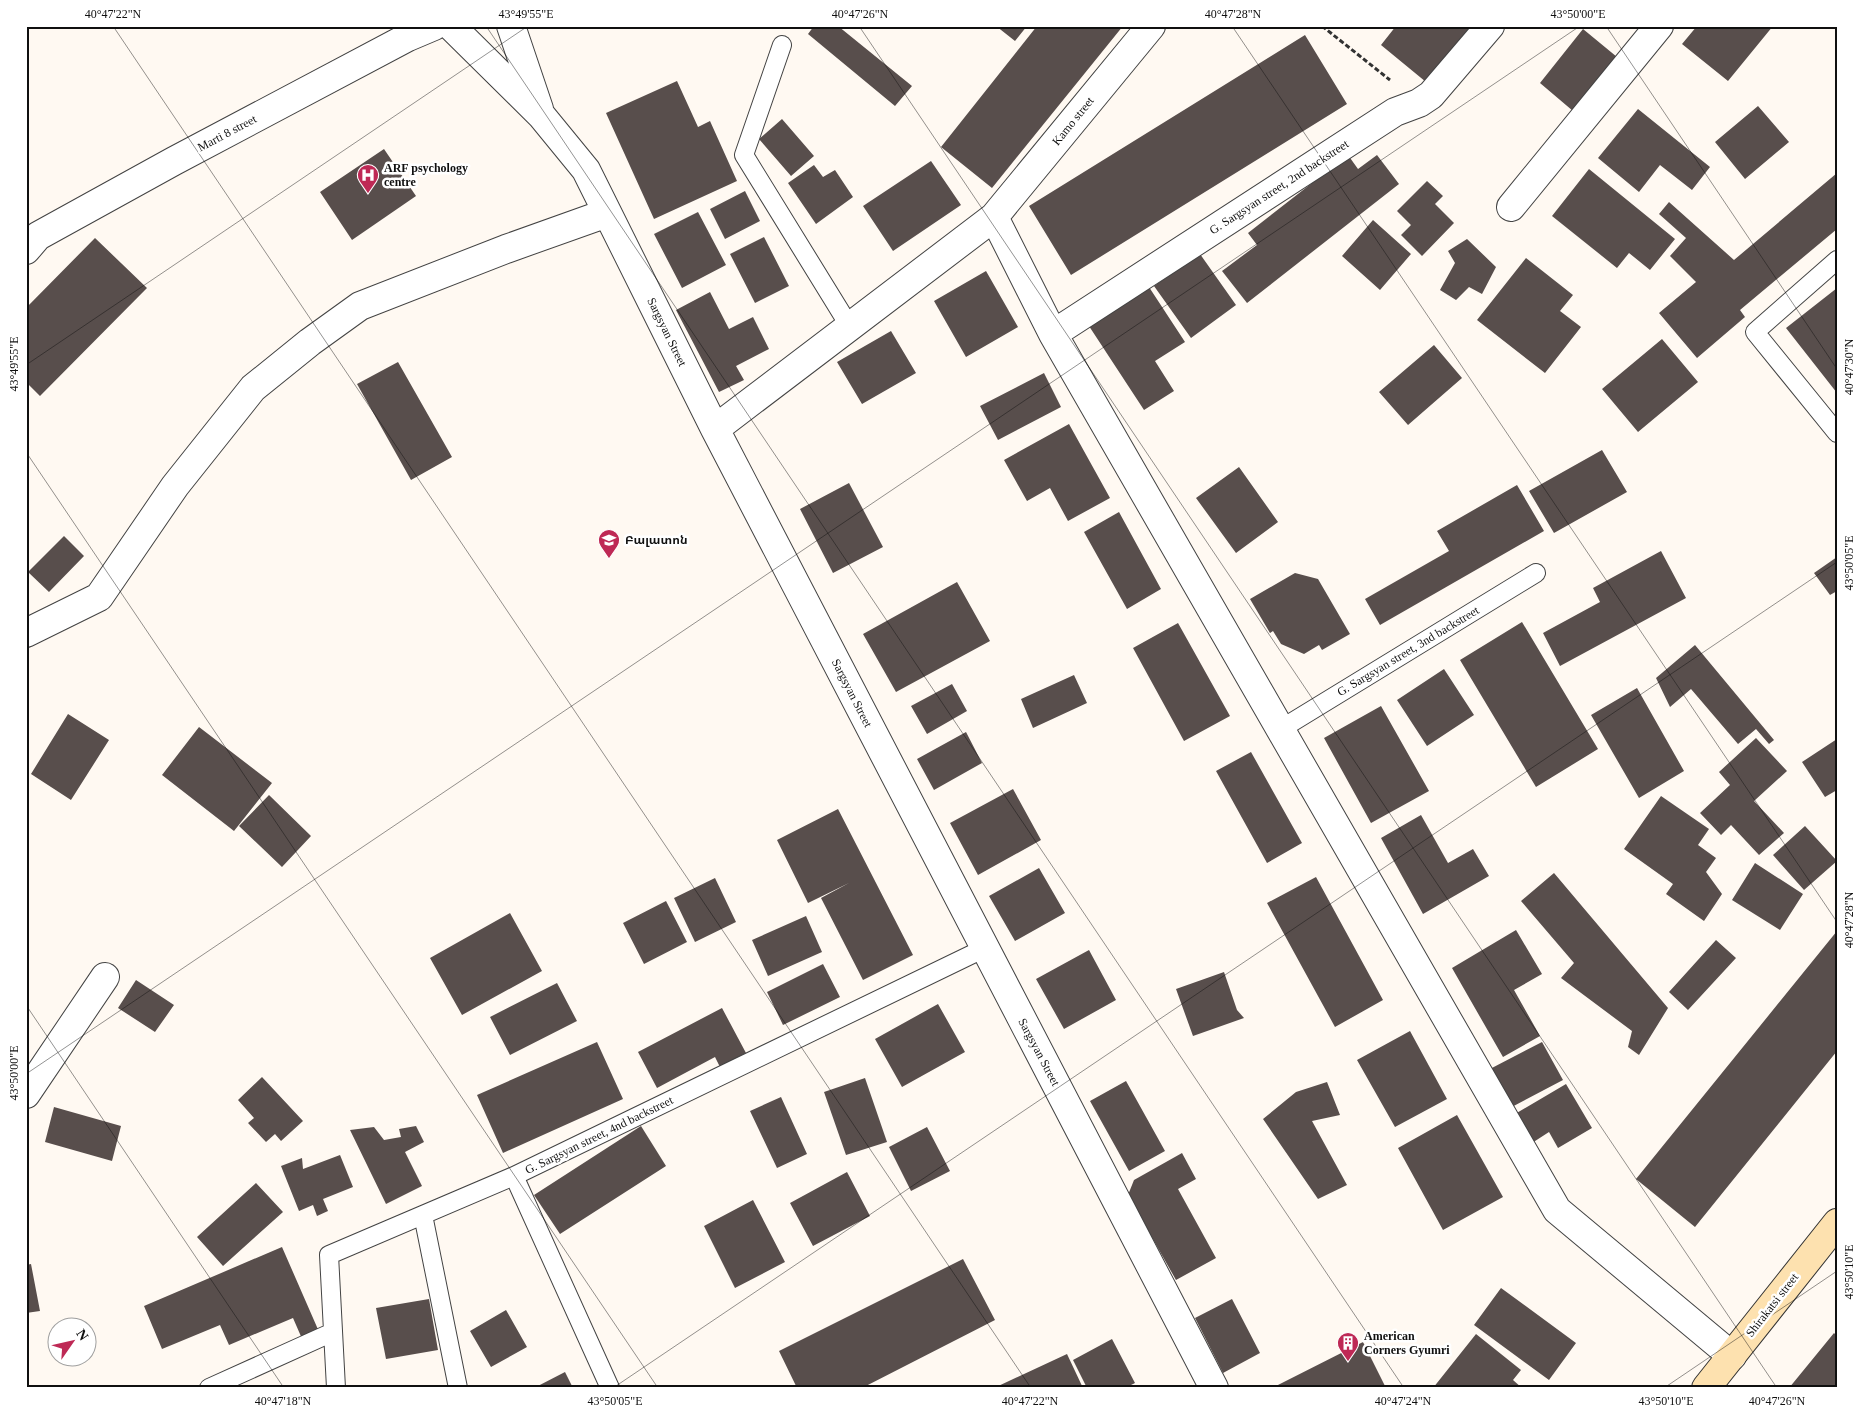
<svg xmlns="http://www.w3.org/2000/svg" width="1863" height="1414" viewBox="0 0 1863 1414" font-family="'Times New Roman','Noto Sans Armenian',serif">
	<rect width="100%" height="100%" fill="#fff9f2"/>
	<path fill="#584e4c" d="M814 26H838L912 86 895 106 808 34Z
		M996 26H1027L1015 41Z
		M1037 26H1123L992 188 941 147Z
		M1396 26H1471L1426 82 1381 45Z
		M1697 26H1773L1728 81 1682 44Z
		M1583 29 1617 57 1573 111 1540 83Z
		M1305 35 1347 104 1071 275 1029 206Z
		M677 81 698 127 710 121 737 181 654 219 606 113Z
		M1758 106 1789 142 1745 179 1715 142Z
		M1638 109 1710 167 1692 190 1660 165 1639 192 1598 158Z
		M782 119 814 156 791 176 759 139Z
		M384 149 416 196 352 240 320 192Z
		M1348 155 1358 169 1377 155 1399 184 1247 303 1222 271 1257 245 1248 233Z
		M931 161 961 205 893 251 863 206Z
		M814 165 823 177 835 170 853 197 816 224 788 183Z
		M1589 169 1675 239 1650 270 1629 253 1617 268 1552 216Z
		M1837 173V229L1740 310 1745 317 1697 358 1659 313 1696 282 1670 256 1686 238 1659 214 1669 202 1734 260Z
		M1427 181 1443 196 1435 204 1454 223 1422 256 1401 235 1411 225 1397 211Z
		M745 191 760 221 725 239 710 209Z
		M698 212 726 265 682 288 654 234Z
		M1373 220 1411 254 1380 290 1342 256Z
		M764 237 789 286 755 303 730 254Z
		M95 238 147 288 40 396 26 382V308Z
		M1467 239 1496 267 1482 294 1469 287 1456 300 1440 290 1455 263 1448 251Z
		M1200 254 1236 305 1191 338 1154 286Z
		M1526 258 1573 295 1560 311 1581 327 1545 373 1477 320Z
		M986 271 1018 327 966 357 934 301Z
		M1147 284 1185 342 1155 361 1174 391 1144 410 1087 323Z
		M1837 288V393L1786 328Z
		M710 292 729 329 753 317 769 349 736 366 744 380 719 392 676 310Z
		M891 331 916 373 862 404 837 362Z
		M1662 339 1698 382 1638 432 1602 389Z
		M1434 345 1462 378 1408 425 1379 392Z
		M398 362 452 457 411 480 357 384Z
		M1044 373 1061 407 998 440 980 406Z
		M1069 424 1110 498 1068 521 1050 488 1027 501 1004 460Z
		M1602 450 1627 492 1554 533 1529 491Z
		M1239 467 1278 522 1236 553 1196 498Z
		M849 483 883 547 833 573 800 509Z
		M1517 485 1544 531 1380 625 1365 599 1449 551 1437 531Z
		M1119 512 1161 589 1127 609 1084 532Z
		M64 536 84 556 49 592 28 572Z
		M1661 551 1686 598 1560 666 1543 633 1600 602 1593 588Z
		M1837 557V591L1830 595 1814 573Z
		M1295 573 1318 579 1350 634 1322 650 1319 645 1304 654 1281 644 1273 631 1270 633 1250 599Z
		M957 582 990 641 896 692 863 634Z
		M1522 622 1598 749 1536 787 1460 660Z
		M1178 623 1230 716 1184 741 1133 648Z
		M1695 645 1774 740 1769 744 1756 729 1738 744 1691 689 1670 707 1656 678Z
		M1444 669 1474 715 1427 746 1397 700Z
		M1074 675 1087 703 1033 728 1021 699Z
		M952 684 967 711 927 734 911 706Z
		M1637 688 1684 771 1639 798 1591 715Z
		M1381 706 1429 791 1371 823 1324 738Z
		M68 714 109 740 71 800 31 774Z
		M199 727 272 783 234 831 162 775Z
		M966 732 982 763 934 790 917 759Z
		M1756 738 1787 771 1754 801 1784 833 1759 855 1731 825 1721 835 1700 813 1730 785 1719 772Z
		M1837 739V790L1825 797 1802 762Z
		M1251 752 1302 843 1267 863 1216 771Z
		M1013 789 1041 840 978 875 950 823Z
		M269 795 311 836 282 867 239 826Z
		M1661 796 1709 829 1698 845 1716 858 1706 872 1722 894 1704 921 1666 894 1673 884 1624 849Z
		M838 809 913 955 863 980 821 898 849 883 808 903 777 840Z
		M1421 815 1448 863 1473 849 1489 876 1423 914 1381 838Z
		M1805 826 1837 861 1804 890 1773 855Z
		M1755 863 1803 894 1780 930 1732 900Z
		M1039 868 1065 913 1015 941 989 896Z
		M1554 873 1668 1008 1639 1055 1628 1047 1632 1031 1561 978 1574 963 1521 901Z
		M1316 877 1383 1000 1335 1027 1267 903Z
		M715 878 736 922 695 942 674 898Z
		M666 901 687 942 644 964 623 923Z
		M510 913 542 971 462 1015 430 958Z
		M806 916 822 952 768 976 752 940Z
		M1516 930 1542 974 1514 990 1540 1036 1503 1057 1452 968Z
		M1837 931V1051L1695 1227 1636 1179Z
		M1716 940 1736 958 1688 1010 1669 992Z
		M1089 950 1116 1000 1064 1029 1036 979Z
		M823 964 840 997 783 1025 767 992Z
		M1224 972 1237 1010 1244 1018 1193 1036 1176 989Z
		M136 980 174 1005 155 1032 118 1008Z
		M557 983 577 1021 510 1055 490 1017Z
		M938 1004 965 1052 902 1087 875 1039Z
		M722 1008 746 1053 720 1067 715 1057 657 1088 638 1052Z
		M1410 1031 1447 1099 1395 1127 1357 1060Z
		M597 1042 623 1099 503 1153 477 1095Z
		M1542 1042 1563 1080 1508 1109 1488 1070Z
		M262 1077 303 1121 281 1141 275 1134 266 1142 248 1123 254 1118 238 1100Z
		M865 1078 887 1142 846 1155 824 1092Z
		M1126 1081 1165 1151 1129 1171 1090 1101Z
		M1327 1082 1340 1115 1312 1121 1347 1185 1318 1199 1263 1119 1296 1092Z
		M1566 1084 1592 1128 1558 1148 1549 1132 1532 1143 1515 1114Z
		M781 1097 807 1154 777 1168 750 1111Z
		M54 1107 121 1126 112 1161 45 1142Z
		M1457 1115 1503 1197 1443 1230 1398 1148Z
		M416 1126 424 1142 405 1152 422 1186 386 1204 350 1130 374 1127 384 1140 401 1137 399 1129Z
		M641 1126 666 1166 560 1234 534 1195Z
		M927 1127 950 1171 911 1191 889 1147Z
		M1182 1153 1196 1179 1178 1189 1216 1258 1176 1280 1128 1195 1134 1180Z
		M340 1155 353 1187 323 1199 328 1211 317 1216 313 1205 299 1211 281 1166 302 1158 303 1169Z
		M847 1172 870 1216 813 1246 790 1203Z
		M256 1183 283 1212 223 1266 197 1237Z
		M753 1200 785 1262 735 1288 704 1226Z
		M282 1247 320 1334 303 1341 293 1318 229 1345 220 1325 162 1349 144 1306Z
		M963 1259 995 1320 862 1388H797L779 1351Z
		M31 1264 40 1311 26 1313V1265Z
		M1501 1288 1576 1343 1549 1380 1474 1325Z
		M429 1299 438 1350 386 1359 376 1308Z
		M1232 1299 1260 1353 1223 1373 1195 1318Z
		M506 1310 527 1347 491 1367 470 1331Z
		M1834 1333 1837 1336V1388H1789Z
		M1476 1334 1521 1370 1513 1380 1522 1388H1433Z
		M1112 1339 1135 1383 1125 1388H1087L1073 1360Z
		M1363 1342 1386 1388H1272Z
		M1067 1354 1083 1388H994Z
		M565 1372 573 1388H534Z"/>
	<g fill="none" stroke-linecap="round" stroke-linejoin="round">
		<g stroke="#434343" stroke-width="20">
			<path id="lane" d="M782 45 744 155 850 327
				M1837 260 1755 332 1837 433
				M1281 729 1536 573
				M514 1176 610 1388
				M423 1215 458 1388
				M209 1388 333 1332
				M336 1388 329 1255 514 1176 985 948"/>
		</g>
		<g stroke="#434343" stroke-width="30">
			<path id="street" d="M451 26 541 115 586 170 715 429 1214 1388
				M511 26 539 109
				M1511 207 1659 26
				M994 217 1053 334 1557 1210 1732 1356
				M26 250 38 236 174 161 408 37 434 26
				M1053 334 1395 112 1419 103 1431 95 1490 26
				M715 429 994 217 1151 26
				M26 633 99 597 175 486 253 388 310 342 360 306 506 249 607 213
				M26 1094 105 977"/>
		</g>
		<g stroke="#323232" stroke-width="30">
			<path id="secondary" d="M1706 1388 1837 1223"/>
		</g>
		<path stroke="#323232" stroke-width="3" stroke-dasharray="5 2.5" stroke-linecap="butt" d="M1322 26 1390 80"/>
		<use href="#lane" stroke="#fff" stroke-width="18"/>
		<use href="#street" stroke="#fff" stroke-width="28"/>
		<use href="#secondary" stroke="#fde1af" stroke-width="28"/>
	</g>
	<path fill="none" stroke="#101010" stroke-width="1" stroke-opacity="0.45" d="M113 26 1031 1388M486 26 1404 1388M859 26 1777 1388M1232 26 1837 922M1606 26 1837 369M26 365 528 26M26 452 658 1388M26 1005 284 1388M26 1074 1580 26M613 1388 1837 562M1664 1388 1837 1271"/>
	<defs>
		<g id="hospital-pin" transform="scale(1.125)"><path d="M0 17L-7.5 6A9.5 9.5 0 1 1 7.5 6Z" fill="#be2955" stroke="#fff"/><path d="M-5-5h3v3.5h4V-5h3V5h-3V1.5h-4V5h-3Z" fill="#fff"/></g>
		<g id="school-pin" transform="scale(1.125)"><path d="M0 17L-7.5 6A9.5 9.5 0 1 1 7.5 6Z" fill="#be2955" stroke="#fff"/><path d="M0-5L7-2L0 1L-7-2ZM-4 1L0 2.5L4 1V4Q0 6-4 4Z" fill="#fff"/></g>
		<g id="building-pin" transform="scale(1.125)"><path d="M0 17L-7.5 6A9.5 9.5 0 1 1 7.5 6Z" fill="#be2955" stroke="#fff"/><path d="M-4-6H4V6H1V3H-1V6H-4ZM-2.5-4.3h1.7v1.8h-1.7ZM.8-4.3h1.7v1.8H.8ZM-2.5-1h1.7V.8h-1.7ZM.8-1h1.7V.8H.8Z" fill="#fff"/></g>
	</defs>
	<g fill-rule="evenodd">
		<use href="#hospital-pin" x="368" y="175"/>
		<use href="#school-pin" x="609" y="540"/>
		<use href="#building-pin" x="1348" y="1343"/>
	</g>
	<g text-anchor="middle" stroke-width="5" stroke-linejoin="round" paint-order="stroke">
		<g font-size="12" fill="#101010" stroke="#fff">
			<text transform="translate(1073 121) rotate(-51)" y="4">Kamo street</text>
			<text transform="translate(227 133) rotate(-28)" y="4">Marti 8 street</text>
			<text transform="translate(1279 187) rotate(-33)" y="4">G. Sargsyan street, 2nd backstreet</text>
			<text transform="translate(667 332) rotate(64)" y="4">Sargsyan Street</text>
			<text transform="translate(1408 651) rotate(-31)" y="4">G. Sargsyan street, 3nd backstreet</text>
			<text transform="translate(852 693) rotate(63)" y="4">Sargsyan Street</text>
			<text transform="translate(1039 1052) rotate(62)" y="4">Sargsyan Street</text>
			<text transform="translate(599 1135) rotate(-26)" y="4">G. Sargsyan street, 4nd backstreet</text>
			<text transform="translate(1772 1305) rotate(-52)" y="4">Shirakatsi street</text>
		</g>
		<g font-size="12" font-weight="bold" fill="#101010" stroke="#fff" text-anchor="start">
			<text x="384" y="172">ARF psychology<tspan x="384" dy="14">centre</tspan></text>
			<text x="625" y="544">Բալատոն</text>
			<text x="1364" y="1340">American<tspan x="1364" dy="14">Corners Gyumri</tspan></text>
		</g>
	</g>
	<rect width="1863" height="1414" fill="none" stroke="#ffffff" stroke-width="55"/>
	<g transform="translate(72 1342) rotate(56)"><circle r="24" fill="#ffffff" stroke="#9f9f9f"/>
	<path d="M0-4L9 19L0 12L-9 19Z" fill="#be2955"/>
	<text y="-8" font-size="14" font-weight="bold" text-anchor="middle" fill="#101010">N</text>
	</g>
	<rect x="28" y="28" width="1808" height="1358" fill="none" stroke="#101010" stroke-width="2"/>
	<g font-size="12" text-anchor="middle" fill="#101010">
		<text x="113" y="18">40°47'22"N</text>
		<text x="526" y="18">43°49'55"E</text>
		<text x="860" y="18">40°47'26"N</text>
		<text x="1233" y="18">40°47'28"N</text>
		<text x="1578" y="18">43°50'00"E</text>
		<text transform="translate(14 364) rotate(-90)" y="4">43°49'55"E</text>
		<text transform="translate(1849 367) rotate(-90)" y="4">40°47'30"N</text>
		<text transform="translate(1849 563) rotate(-90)" y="4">43°50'05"E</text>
		<text transform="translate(1849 920) rotate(-90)" y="4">40°47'28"N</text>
		<text transform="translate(14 1073) rotate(-90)" y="4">43°50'00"E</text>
		<text transform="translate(1849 1272) rotate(-90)" y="4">43°50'10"E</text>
		<text x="283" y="1405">40°47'18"N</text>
		<text x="615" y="1405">43°50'05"E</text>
		<text x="1030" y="1405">40°47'22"N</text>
		<text x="1403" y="1405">40°47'24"N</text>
		<text x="1666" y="1405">43°50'10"E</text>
		<text x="1777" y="1405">40°47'26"N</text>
	</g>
</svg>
